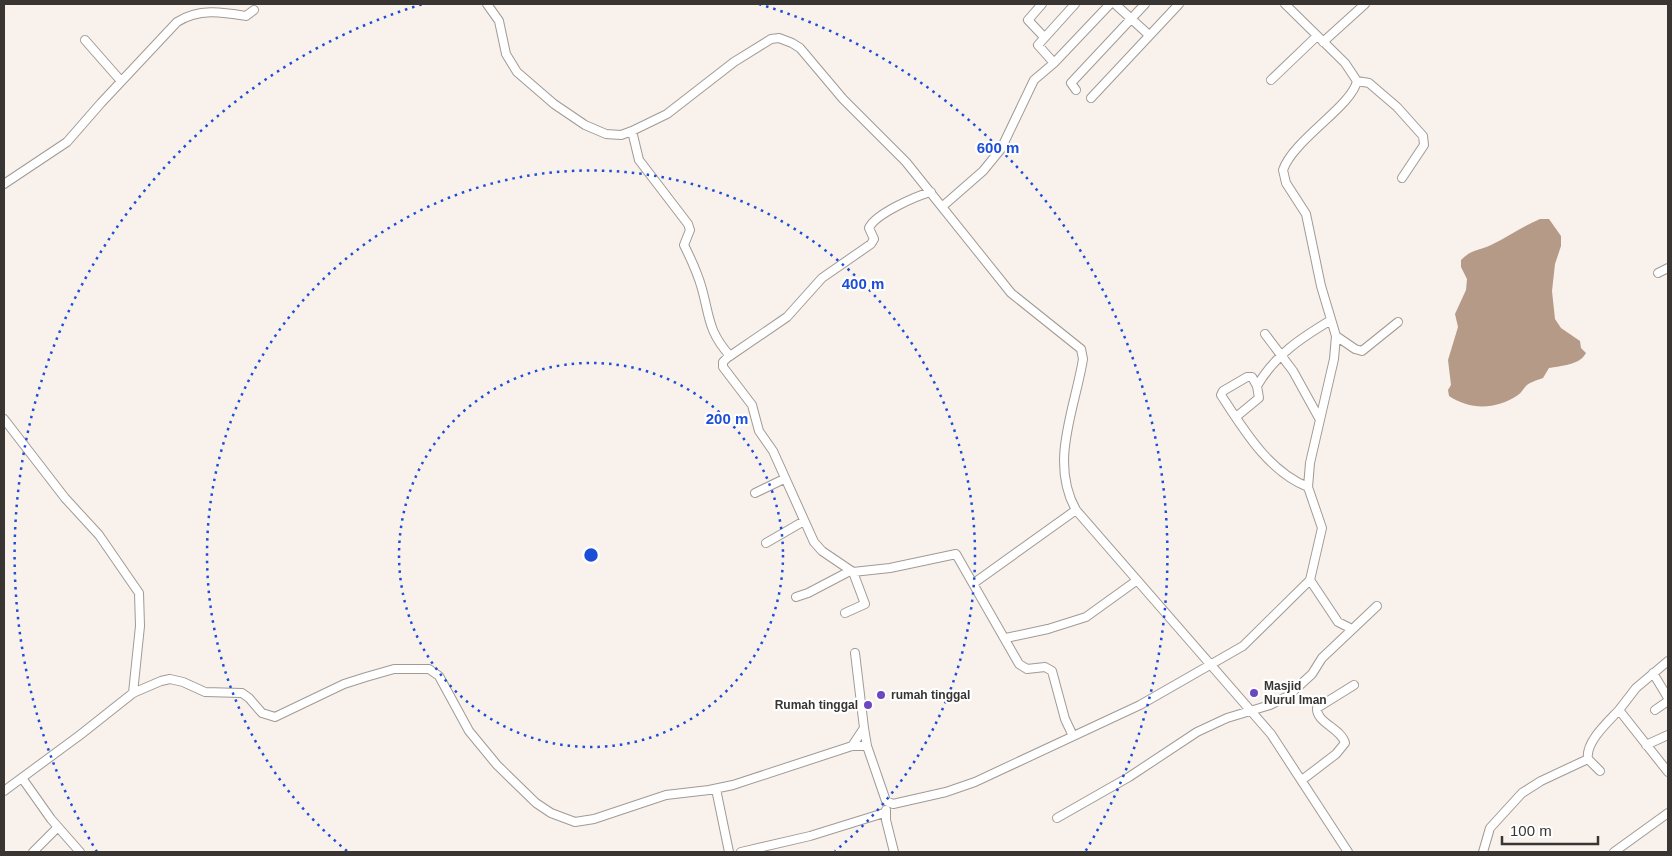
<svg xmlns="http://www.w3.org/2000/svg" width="1672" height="856" viewBox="0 0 1672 856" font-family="Helvetica,sans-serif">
	<rect width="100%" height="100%" fill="#f9f1ec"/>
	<path fill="#b69a88" d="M1540 219H1549L1561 236V246L1555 264 1552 291 1555 319 1561 328 1580 341 1581 348 1586 353C1580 365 1560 366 1549 368L1543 378C1538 380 1530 382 1526 386 1523 389 1521 393 1518 395 1496 410 1470 410 1449 396L1448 390 1451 385 1448 360 1458 327 1455 314 1466 290 1467 279 1461 267V260C1472 249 1478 251 1491 245 1508 237 1523 226 1540 219Z"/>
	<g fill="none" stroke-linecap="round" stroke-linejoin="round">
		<g stroke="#a19a95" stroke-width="10">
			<path id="minor" d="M487 4 499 21 506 54 517 72 554 104 585 125 606 134 621 135 632 131 667 114 734 62 771 39 779 38 792 43 800 48 843 99 906 162 1011 293 1081 349 1083 359C1075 409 1049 462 1076 510L1271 734 1348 852
				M1042 4 1028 20 1044 37
				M1115 4 1149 35
				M85 40 121 81
				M1323 42 1365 4
				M1054 63 1038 45 1075 4
				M1271 80 1317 36
				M1357 81 1369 83 1397 107 1423 136 1424 145 1402 178
				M1076 90 1071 83 1145 4
				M1091 98 1179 4
				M632 131 639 160 688 224 690 230 684 245C691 259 698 274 702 289 710 318 708 331 730 356
				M4 184 67 142 101 103 177 22C199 8 222 12 246 16L254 10
				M931 192C916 196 875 214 869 228L874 239 871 244 822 278 787 317 727 358 723 362V367L752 405 759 431 773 451 814 542 822 551 853 572 890 568 956 554 1019 664 1027 669 1045 667 1052 671 1065 719 1073 736
				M943 206 983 171 1001 149 1034 80 1054 63 1110 4
				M1658 273 1668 268
				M1265 334 1293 371 1319 418
				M1336 336 1355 349 1362 351 1398 322
				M1257 386 1252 377H1247L1223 391 1221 395C1244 430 1268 471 1308 487
				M1236 417 1259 398 1257 386C1275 355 1301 338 1331 320
				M4 419 65 498 99 535 139 593 140 626 133 693
				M755 493 784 479
				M766 543 804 521
				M1310 580 1338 622 1352 629
				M974 583 1076 510
				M796 597 808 593 850 571
				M845 613 865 604 853 572
				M1006 638 1048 629 1086 617 1136 581
				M1668 661 1636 688 1619 710 1668 772
				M1653 673 1668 698
				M1655 710 1668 701
				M864 728 867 746
				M1646 745 1668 735
				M852 746 864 728 855 653
				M1600 771 1588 759C1585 742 1609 721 1619 710
				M22 778 51 819 80 852
				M1302 780 1336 754 1345 743C1341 728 1316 723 1317 708L1354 685
				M716 789 729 852
				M4 791 80 735 133 693 161 681 170 679 183 682 205 692 242 693 249 698 262 713 275 717 344 684 366 677 394 669H429L439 676 469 731 497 765 536 803 551 813 575 822 594 819 666 795 709 790 733 785 852 746H867L886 801 893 804 946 792 975 782 1140 705 1243 646 1310 580 1322 528 1308 487 1310 463 1334 359 1336 336 1321 286 1306 214 1286 183 1283 170C1293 140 1352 106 1357 81L1345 63 1285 4
				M886 810V820L894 852
				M1057 818 1129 777 1197 732 1227 718 1270 705 1288 696 1312 674 1322 658 1377 606
				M33 852 58 827
				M741 852 810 836 884 813
				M1483 852 1490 828 1522 793 1541 781 1588 759
				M1614 852 1668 813"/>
		</g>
		<use href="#minor" stroke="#fff" stroke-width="8"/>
	</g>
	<g fill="none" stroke="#1d4ed8" stroke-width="2.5" stroke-dasharray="2.5 5">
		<circle cx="591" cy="555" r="192"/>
		<path d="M347 851A384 384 0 1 1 835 851"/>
		<path d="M97 852A576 576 0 0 1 423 4M759 4A576 576 0 0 1 1085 852"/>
	</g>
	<g fill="#6c47c0" stroke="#fff" stroke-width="2">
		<circle cx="1254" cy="693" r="5"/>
		<circle cx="881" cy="695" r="5"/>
		<circle cx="868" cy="705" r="5"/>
	</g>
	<g text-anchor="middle" stroke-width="4.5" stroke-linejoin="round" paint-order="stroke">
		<g font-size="12" font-weight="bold" fill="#383533" stroke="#fff" text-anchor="start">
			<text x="1264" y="690">Masjid<tspan x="1264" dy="14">Nurul Iman</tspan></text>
			<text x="891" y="699">rumah tinggal</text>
			<text x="858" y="709" text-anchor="end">Rumah tinggal</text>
		</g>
	</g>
	<circle cx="591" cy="555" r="8" fill="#1d4ed8" stroke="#fff" stroke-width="2.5"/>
	<g font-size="15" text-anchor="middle" font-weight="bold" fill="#1d4ed8" stroke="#fff" stroke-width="4.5" stroke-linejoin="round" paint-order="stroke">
		<text x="998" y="153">600 m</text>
		<text x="863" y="289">400 m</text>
		<text x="727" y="424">200 m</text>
	</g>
	<rect width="1672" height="856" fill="none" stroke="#383533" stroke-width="10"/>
	<path d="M1502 836v8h96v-8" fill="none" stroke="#383533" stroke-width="2.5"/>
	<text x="1510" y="836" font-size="15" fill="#383533" stroke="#ffffff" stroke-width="4" paint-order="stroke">100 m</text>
</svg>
